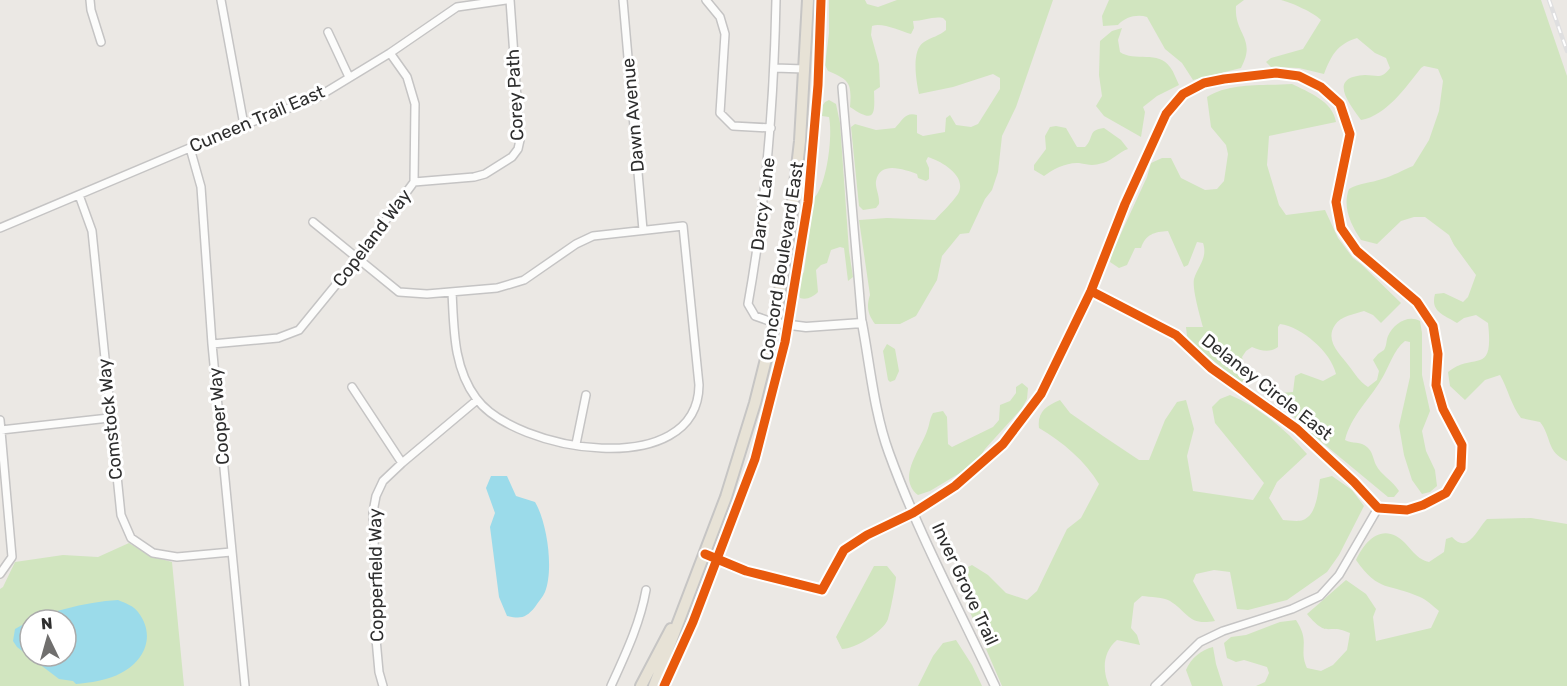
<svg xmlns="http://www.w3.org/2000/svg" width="1567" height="686" viewBox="0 0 1567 686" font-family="Rubik,sans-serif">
	<rect width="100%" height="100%" fill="#ebe8e4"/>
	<path fill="#d1e5bf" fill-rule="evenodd" d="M829 0H865L867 4 878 7 897 0H1053L1016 107 1002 136 998 172 992 190 985 199 969 233 960 234 942 256 937 280 916 316 900 324H875C868 314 866 307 870 295L859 220 887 218 935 220C942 212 952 203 958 194 968 176 941 161 928 157L926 161 929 168V179L926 181 918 178 917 174C905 170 880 160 876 181 875 188 880 196 879 204L876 208 863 210 859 206 851 127 855 124 876 130 895 128C903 120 905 112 917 115V133L923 136 945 132 946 118 950 115 956 125 971 127 978 124 1000 89V78L993 74 953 87 919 94C916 80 911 50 924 42 932 37 939 36 946 30V21L943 18C933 16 923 21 913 21L914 28 911 34C900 31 882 22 872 26L871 35 879 64 880 87 874 91C875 115 875 124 850 107 852 82 849 80 828 71L825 65 829 33Z
		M1109 0H1244L1236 6C1234 35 1257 38 1241 68L1193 80 1182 63 1165 49 1147 17C1137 14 1125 17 1118 25L1103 26 1102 16Z
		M1281 0H1541L1567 76V461C1546 452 1552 437 1540 422L1521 418C1511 405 1508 389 1500 375L1485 380 1465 400 1450 386 1448 372C1475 351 1494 377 1488 323L1476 315 1464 318 1457 323C1444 315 1430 312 1435 294L1444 293 1463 302 1468 297 1476 275 1454 245 1449 235 1425 217H1414L1401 221 1377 244 1361 240C1351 225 1342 207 1349 189 1359 183 1371 183 1382 179 1393 176 1403 170 1413 166L1429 140 1439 111 1443 81 1438 69 1424 66 1421 68C1406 87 1386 116 1361 120 1349 103 1327 77 1365 75 1377 75 1381 80 1390 68L1386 58 1375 53 1357 38C1337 44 1331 56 1324 74L1299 68 1271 67 1266 62 1271 58 1303 49 1321 20C1315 13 1290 2 1281 0Z
		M1122 28 1118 40 1120 52C1134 62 1159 50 1170 67 1174 72 1176 79 1179 85L1157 96 1143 107 1145 112 1141 137 1104 116 1096 106 1102 96 1099 75 1100 41 1112 31Z
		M1292 84C1308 92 1333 101 1336 122L1269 136 1267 165 1279 205 1286 215 1325 210 1338 238 1353 258 1361 264 1401 303 1381 323 1373 315 1364 311C1355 314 1340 316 1335 325 1324 341 1341 355 1349 366 1356 375 1359 381 1368 387L1377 380 1379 371 1373 360 1378 354 1384 350C1387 345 1386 341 1388 336 1393 324 1408 314 1420 321L1422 333V375L1430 411 1422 431 1426 451 1435 470 1437 486 1430 492 1422 494 1412 480 1404 455 1399 426 1410 377V342L1405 341C1393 350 1389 368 1381 380 1369 400 1351 416 1345 440 1352 444 1361 441 1367 447 1373 452 1373 459 1376 465 1380 474 1393 481 1399 491L1394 497H1388L1307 430 1275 398 1279 393 1293 392 1295 376 1301 373 1323 381 1336 374C1331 352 1302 327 1280 324L1278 327V347C1270 353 1261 351 1252 347L1246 351 1242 357 1249 381 1240 382 1195 346 1187 336 1186 327H1203C1200 316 1192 289 1194 279 1198 266 1208 258 1203 243L1197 242 1188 265 1184 267 1168 231C1154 232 1146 234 1141 248H1135L1127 265 1119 268 1110 262 1112 253 1147 177 1151 163 1162 158H1171L1181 178 1205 190 1217 189 1224 181 1228 154 1226 145 1211 127 1207 97C1230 82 1265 86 1292 84Z
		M829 100 836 104 840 123 849 251 853 277 848 281 844 248 840 247 831 250 827 263 821 265 816 270 818 292C813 297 807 300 800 298 796 285 797 282 804 272L814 198C827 185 833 135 829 117L822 116 823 105 825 102Z
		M1056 126 1066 128 1077 147H1085C1095 137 1087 130 1104 128L1121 140 1128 149C1119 152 1113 160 1103 163 1093 166 1089 165 1079 163 1067 162 1053 169 1044 176L1034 170V165L1046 149 1045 136 1050 127Z
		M887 344 895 349 899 371 895 380 890 382 888 380 883 351Z
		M1022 383 1028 388 1027 399 1022 408 985 449 980 457 965 470 930 491 918 495C896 478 921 449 927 431 930 424 929 420 933 413L943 411 947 417 948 444 952 447 993 427 999 420 1000 405 1010 401 1016 393V387Z
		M1230 395C1259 407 1286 430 1307 454L1277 482 1269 498 1283 520C1288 520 1298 522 1303 520 1317 515 1318 491 1320 479L1332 476 1352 490 1364 506 1339 555 1327 572 1287 600 1248 610 1237 609 1230 572 1214 570 1196 574 1193 581 1215 621C1188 626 1189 613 1170 601 1164 597 1150 597 1142 596L1134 603 1131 628 1137 635 1140 645 1117 640C1103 652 1102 669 1109 686H1002L964 598 958 577 962 570 972 565 988 575 1006 593 1027 600 1037 591 1067 529 1081 518 1099 484C1085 461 1063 442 1039 428 1037 412 1046 406 1060 400L1070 413 1103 436 1139 460H1149L1165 420 1177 402 1186 400 1194 429 1187 456 1193 491 1253 500 1264 483 1215 423 1212 407 1220 399Z
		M1531 518 1567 524V686H1256L1265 682 1269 673 1267 667 1244 660 1236 662 1227 658 1224 643 1231 637 1246 635 1280 622 1296 620C1311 643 1298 648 1307 668L1321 671 1333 665 1347 650 1350 633C1326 622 1329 640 1307 614L1346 580 1366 594 1376 609 1373 617 1376 641 1431 628 1439 611C1433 606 1427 600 1420 597 1389 583 1379 593 1356 560 1363 545 1377 526 1396 536 1409 543 1414 559 1429 562L1444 552 1446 539 1452 537C1468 555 1477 529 1487 519Z
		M129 543 150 556 172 562 184 686H0V589L3 587 15 562 63 555 98 557ZM30 620H66V656H30Z
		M874 566H887L896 577C896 583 890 613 888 619 884 631 855 649 842 649L836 637Z
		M956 640 972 665 982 686H918L933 656 943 643Z
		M1213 647 1216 664 1223 686H1192L1186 670C1191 658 1201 650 1213 647Z"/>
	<path fill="#9bdbea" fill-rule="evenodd" d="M491 476H507L516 496 535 502C547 522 554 569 545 592 543 597 538 602 535 607 526 618 521 619 507 616L499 597 490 527 495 513 486 488Z
		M118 600C125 603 134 606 138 612 156 635 145 661 121 673 109 680 89 683 76 684L73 681 59 679 17 647 13 641 15 629C43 612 86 602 118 600ZM30 620H66V656H30Z"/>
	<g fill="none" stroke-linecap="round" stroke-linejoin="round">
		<g stroke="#c5c4c4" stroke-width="10">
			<path id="minor" d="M90 0 91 10 101 42
				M221 0 244 125
				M623 0 643 230
				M706 0 720 17 725 34 720 113 733 126 771 128
				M328 32 349 77
				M774 68 805 69
				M842 87 862 323
				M190 148 201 187 212 344 245 686
				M414 182 474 177 485 174 512 157 518 149 520 140 510 0
				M79 195 92 231 121 515 131 538 153 553 177 557 231 552
				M313 222 399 292 427 294 497 288 524 280 576 244 593 236 683 226 699 385C698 482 515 452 476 398 453 367 454 328 452 292
				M0 228 244 125 316 98 390 53 457 7 506 0
				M775 323 755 316 748 304C766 203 774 103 776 0
				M212 344 278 338 299 330 357 259 414 182 415 104 407 77 390 53
				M352 387 402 463
				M0 420 12 557 0 574
				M1 430 109 418
				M576 444 586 395
				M705 554 746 571 822 590 844 550 867 535 913 513 955 486 1003 444 1041 394 1091 291 1125 204 1166 114 1183 94 1204 83 1224 79 1276 73 1299 76 1321 87 1340 104 1350 134 1336 202 1341 228 1357 251 1417 302 1433 326 1438 354 1436 385 1443 409 1462 445 1461 468 1446 493 1423 505 1407 510 1378 508 1354 482 1297 429 1211 368 1176 335 1091 291
				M383 686 379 672 376 639V596L373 512 376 496 383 481 402 463 477 400
				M611 686C625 655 640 624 646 590
				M1155 686 1200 642 1223 631 1292 609 1320 596 1339 575 1378 508"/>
		</g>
		<g stroke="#c5c4c4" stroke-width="11">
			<path id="tertiary" d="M775 323 806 327 862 323C870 365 874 412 889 453 918 533 959 609 995 686"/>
		</g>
		<g stroke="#c6c5c4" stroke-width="14">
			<path id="primary" d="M641 686 671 629
				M654 686 726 497 755 403 775 323 791 219 800 141 808 0"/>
		</g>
		<use href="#minor" stroke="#fcfcfb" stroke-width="7"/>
		<use href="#tertiary" stroke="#fcfcfb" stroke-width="8"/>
		<use href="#primary" stroke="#e7e2d6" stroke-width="10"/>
		<g stroke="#dfdfe0" stroke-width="4.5">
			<path id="rail" d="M1549 0 1567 51"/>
		</g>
		<use href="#rail" stroke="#fff" stroke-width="2" stroke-dasharray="7" stroke-linecap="butt"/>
		<g stroke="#fff" stroke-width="13">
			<path id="cycleway" d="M705 554 746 571 822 590 844 550 867 535 913 513 955 486 1003 444 1041 394 1091 291 1125 204 1166 114 1183 94 1204 83 1224 79 1276 73 1299 76 1321 87 1340 104 1350 134 1336 202 1341 228 1357 251 1417 302 1433 326 1438 354 1436 385 1443 409 1462 445 1461 468 1446 493 1423 505 1407 510 1378 508 1354 482 1297 429 1211 368 1176 335 1091 291
				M664 686 693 622 755 459 785 342 808 202 818 85 821 0"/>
		</g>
		<use href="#cycleway" stroke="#e8590c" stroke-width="9"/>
	</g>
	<g text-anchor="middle" stroke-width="6" stroke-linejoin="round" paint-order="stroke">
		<g font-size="18" fill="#2e2e2e" stroke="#fff">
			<text transform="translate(515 95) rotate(-93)" y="6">Corey Path</text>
			<text transform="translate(633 115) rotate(-95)" y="6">Dawn Avenue</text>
			<text transform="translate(257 119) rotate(-23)" y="6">Cuneen Trail East</text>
			<text transform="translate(763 204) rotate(-83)" y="6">Darcy Lane</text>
			<text transform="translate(372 238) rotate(-53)" y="6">Copeland Way</text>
			<text transform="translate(782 261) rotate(-81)" y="6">Concord Boulevard East</text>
			<text transform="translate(1267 387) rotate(38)" y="6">Delaney Circle East</text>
			<text transform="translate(219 416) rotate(-95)" y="6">Cooper Way</text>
			<text transform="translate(110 419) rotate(-96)" y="6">Comstock Way</text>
			<text transform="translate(376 575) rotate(-91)" y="6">Copperfield Way</text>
			<text transform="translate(965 584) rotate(65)" y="6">Inver Grove Trail</text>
		</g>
	</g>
	<g transform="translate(48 638) rotate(355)"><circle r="28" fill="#ffffff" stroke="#ababab" stroke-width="1.5"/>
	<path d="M0-4.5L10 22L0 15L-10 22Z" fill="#706f6e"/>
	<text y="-9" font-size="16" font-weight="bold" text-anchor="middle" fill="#2e2e2e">N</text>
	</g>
</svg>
